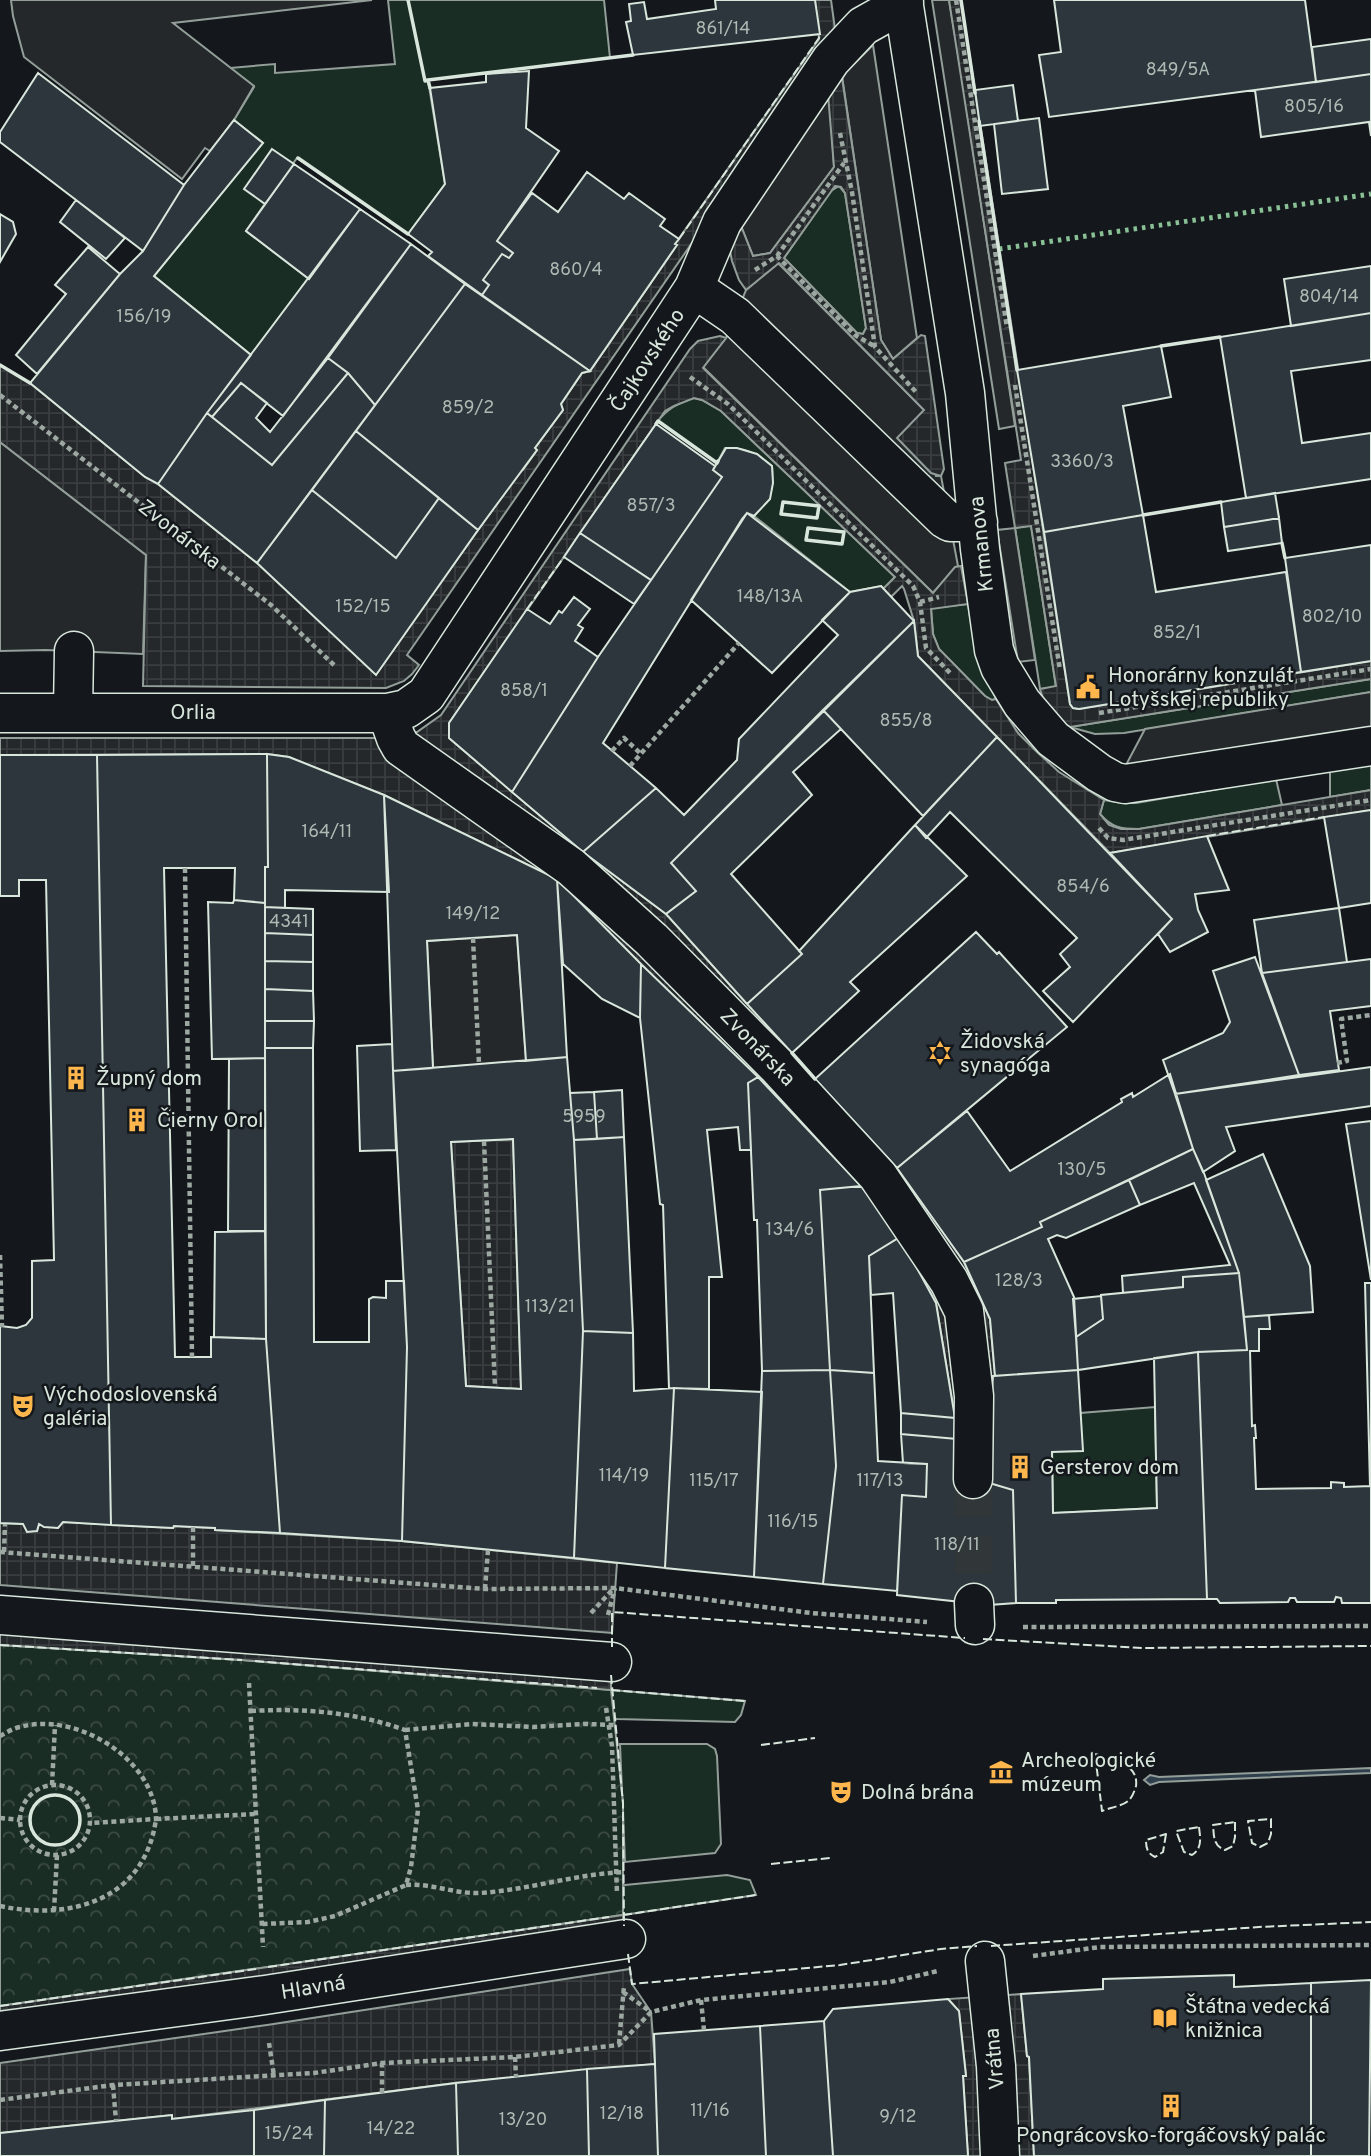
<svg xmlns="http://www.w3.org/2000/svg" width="1371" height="2156" viewBox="0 0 1371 2156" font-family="Overpass,sans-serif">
	<defs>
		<pattern id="park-crowns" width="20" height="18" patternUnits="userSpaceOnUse" patternTransform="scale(1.75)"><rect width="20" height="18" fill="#1a2d24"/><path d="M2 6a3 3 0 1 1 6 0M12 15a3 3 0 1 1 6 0" fill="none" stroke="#3b4b43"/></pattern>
		<pattern id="plaza-grid" width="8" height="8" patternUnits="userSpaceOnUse" patternTransform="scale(1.75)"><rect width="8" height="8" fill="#24282b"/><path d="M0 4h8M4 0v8" fill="none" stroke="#393d3f"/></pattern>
	</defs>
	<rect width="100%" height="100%" fill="#14181c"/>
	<path fill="#1a2d24" stroke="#939e99" stroke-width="2" d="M388 0H604L610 58 428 80 445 184 408 234 297 158 246 231 309 279 251 355 154 276 263 143 234 120 254 87 230 68 275 64V73L395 64Z
		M839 186 845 193 866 328 863 334 857 333 784 258 831 191Z
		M694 398 702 400 721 411 895 577 883 589 881 586 850 592 754 516C771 498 774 492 772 466 756 453 747 448 725 448L717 463 658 421C667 409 679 402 694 398Z
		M1031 525 1056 687 1040 689 1015 528Z
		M968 604 976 652 996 699 992 700 985 696 939 649 933 634 931 608Z
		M1371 679V692L1124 733 1095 734 1070 727Z
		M1371 763V790L1330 797V770Z
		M1276 779 1282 805 1139 829C1121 829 1112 828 1100 814L1104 800 1123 803H1136Z
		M1155 1407 1157 1508 1053 1513 1052 1452 1080 1413Z
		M611 1690 745 1701 741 1715 735 1722 617 1719 612 1718Z
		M620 1744H707L715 1749 717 1756 721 1844 715 1853 625 1862Z
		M727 1875 750 1880 756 1895 623 1915 620 1896 621 1887 625 1885Z"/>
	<path fill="url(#park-crowns)" stroke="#939e99" stroke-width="2" d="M0 1645 242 1660 611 1690 623 1803V1915L0 2006Z"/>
	<path fill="#24282b" stroke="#939e99" stroke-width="2" d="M11 0H372L173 23 254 86 234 120 210 151 205 148 182 179 24 57 13 16Z
		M932 0H949L961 72 1015 426 999 429Z
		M873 45 917 338 893 359 881 340 842 76Z
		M829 87 834 167 770 253 753 256 739 221Z
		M778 263 924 410 936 476H941L958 566 933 593 703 367 726 338 746 290Z
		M0 442 146 555 143 654 46 650 0 651Z
		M1015 528 1035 660 1018 662 997 530Z
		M1371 692V727L1126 765 1145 729Z
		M517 935 526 1061 433 1068 427 941Z"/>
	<path fill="url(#plaza-grid)" stroke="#939e99" stroke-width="2" fill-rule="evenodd" d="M815 0H831L835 29 712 214 407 655 419 665 412 674 404 681 386 688 143 686 146 555 0 442V365L30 383 145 477 158 484 257 563 376 674 520 471 523 470 537 450 535 448 563 410 561 404 582 373 590 371 677 245 675 244 819 39Z
		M949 0H961L1070 704 1073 708 1079 709 1371 661V679L1070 727 1065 724 1043 699 1040 689 1056 686 1031 526 1015 528 1005 463 1021 460Z
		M841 71 881 340 893 359 921 335 925 336 944 469 941 476 931 473 897 438 924 410 779 263 746 290 739 280 732 261 730 251 739 221 753 256 770 253 834 167 828 94ZM835 186 841 187 845 193 866 328 863 334 857 333 784 258Z
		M720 336 726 338 703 368 933 593 955 567 961 566 968 604 931 609 933 634 939 649 985 696 992 700 996 699 1018 733 1036 751 1059 772 1104 800 1100 814 1109 825 1121 829H1139L1371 790V810L1110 853 918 656 914 621 904 589 902 586 891 597 883 589 895 577 721 411 702 400 694 398 674 406 665 411 658 421 449 723V738L583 852 666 914 907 1180 964 1262 990 1319 995 1376H993L986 1482 955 1418 936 1303 893 1226 861 1186 758 1077 627 952 557 879 384 795 289 757 267 754 0 755V738H395L417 732 441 715 690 349 698 341Z
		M513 1139 521 1389 466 1386 451 1142Z
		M63 1522 173 1528 174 1526 215 1528V1530L402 1541 617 1563 612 1633 0 1585V1523L23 1524 37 1531 39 1524 58 1528Z
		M0 1628 611 1676V1690L242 1660 0 1645Z
		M623 1915 624 1926 0 2020V2006Z
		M630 1969 632 1984 651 2012 655 2064 456 2083 172 2119 171 2115 0 2133V2063L267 2025Z
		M1021 1994 1027 2056 1029 2057 1034 2156H968L963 2076 966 2075 959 2012 948 1999Z"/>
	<path fill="#2f3f4d" stroke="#939e99" stroke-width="2" d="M1371 1768V1773L1159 1782 1150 1785 1144 1780 1150 1775 1159 1777Z"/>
	<path fill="#2c363c" stroke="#d8e6dc" stroke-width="2" fill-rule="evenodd" d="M715 0H815L820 34 633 55 626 22 631 21 629 4 644 2 647 19 716 9Z
		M1054 0H1305L1316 82 1049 117 1039 55 1061 52Z
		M1371 39V74L1316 82 1312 47Z
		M529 71 526 128 559 151 497 241 513 253 509 258 502 254 483 280 489 285 482 295 428 256 432 252 408 234 445 184 430 88 486 82V74Z
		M38 73 184 185 143 251 0 142V132Z
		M1371 74V136L1369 122 1261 137 1255 90Z
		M1013 85 1018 121 980 126 975 90Z
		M1039 118 1048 189 1002 194 994 124Z
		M234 120 263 143 154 276 251 355 207 413 158 484 145 477 30 383 120 274 143 251 184 185Z
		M272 149 294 164 265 204 244 189Z
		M294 164 360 209 309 279 246 231Z
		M587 172 624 199 629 193 665 219 660 226 679 239 675 244 677 245 590 371 482 295 489 285 483 280 502 254 509 258 513 253 497 241 532 193 558 212Z
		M76 200 125 238 106 259 60 222Z
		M360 209 411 244 283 416 241 383 212 417 207 413Z
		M0 214 13 222 16 234 0 262Z
		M411 244 465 284 375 405 348 373 328 358Z
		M88 247 120 274 37 374 16 355 66 294 55 285Z
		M1371 266V313L1291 326 1284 279Z
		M465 284 590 371 582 373 561 404 563 410 535 448 537 450 478 530 356 431Z
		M1371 313V360L1291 371 1302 443 1371 433V479L1246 498 1220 337Z
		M1161 346 1171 397 1123 406 1143 515 1044 532 1017 370Z
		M328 358 348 373 272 465 212 417 241 383 267 403 256 418 270 432Z
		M348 373 375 405 257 563 158 484 207 413 272 465Z
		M656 424 715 466 713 470 722 477 651 580 580 533Z
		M356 431 439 498 396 558 312 490Z
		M726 448H737L757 454 772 466 773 483 770 499 754 516 747 513 742 519 603 743 656 788 583 852 512 792 598 657 722 477 713 470Z
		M312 490 396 558 439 498 478 530 376 675 257 563Z
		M1275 493 1279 518 1224 527 1221 502Z
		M747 513 850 592 772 673 691 600Z
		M1143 515 1156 592 1286 572 1301 672 1079 709 1073 708 1070 704 1044 532Z
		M1279 518 1282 543 1228 551 1224 527Z
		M580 533 651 580 634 604 564 557Z
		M1371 545V661L1301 672 1285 558Z
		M881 586 914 621 671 863 696 891 666 914 583 852 656 788 684 815 737 760 739 739 838 635 822 620 850 592Z
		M574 597 590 609 578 625 583 628 575 641 598 657 512 792 449 738V723L527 609 550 624 559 611 562 613Z
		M914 621 918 656 997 737 923 816 823 710Z
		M823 710 841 729 793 772 812 795 731 874 802 954 747 1004 666 914 696 891 671 863Z
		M997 737 1172 919 1073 1022 1043 991 1070 967 1060 954 1077 938 950 812 926 838 915 825Z
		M267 754 268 867H265V903L234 900 235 868H164L175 1357H211V1337L266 1339 280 1533 215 1530V1528L193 1527 174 1526 173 1528 111 1525 97 755Z
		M267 754 289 757 384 795 389 892 285 890V908L265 907V867H268Z
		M0 755H97L111 1525 63 1522 58 1528 44 1527 39 1524 37 1531 27 1532 23 1524 0 1523V1326L17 1328 26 1325 32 1318V1261L54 1260 46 880H19V896H0Z
		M384 795 557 879 567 1057 526 1061 517 935 427 941 433 1068 393 1071Z
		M1371 810V903L1339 908 1324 817Z
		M915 825 967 876 850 982 859 991 792 1053 747 1004 802 954 799 951Z
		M1207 836 1229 890 1195 894 1198 910 1208 932 1170 952 1158 934 1172 919 1110 853Z
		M557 879 641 964 640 1018 602 999 563 964Z
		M234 900 265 903V1058L212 1059 208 902 233 903Z
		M265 907 313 909V935L265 933Z
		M1339 908 1347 962 1262 973 1254 920Z
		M976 932 997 954 999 952 1067 1027 897 1168 815 1079Z
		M265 933 313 935V962L265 961Z
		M1255 957 1299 1075 1175 1094 1163 1060 1223 1033 1230 1022 1213 971Z
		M1371 959V1006L1330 1011 1339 1070 1299 1075 1262 973Z
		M265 961 313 962V991L265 989Z
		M641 964 758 1077 748 1083 751 1150H740L738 1127 707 1130 722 1277H709V1389L669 1388 663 1205 660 1204 640 1018Z
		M265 989 313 991 314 1021H265Z
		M265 1021H314L313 1048H265Z
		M392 1044 396 1150 360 1151 357 1046Z
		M265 1048H313L314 1342H369V1299L373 1297 386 1298V1281H404L407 1347 402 1541 280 1533 266 1339Z
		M567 1057 574 1140 583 1331 574 1558 402 1541 407 1347 393 1071ZM513 1139 521 1389 466 1386 451 1142Z
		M265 1058V1231H228L229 1059Z
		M1371 1067V1106L1226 1127 1235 1151 1203 1172 1193 1149 1175 1094Z
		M1170 1074 1193 1149 1040 1222 1042 1227 964 1262 897 1168 967 1111 1010 1171 1122 1102 1121 1099 1132 1093 1133 1097Z
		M758 1077 861 1186 820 1190 830 1370 762 1371 757 1220H754L748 1083Z
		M622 1090 624 1137 597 1139 594 1092Z
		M594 1092 597 1139 574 1140 570 1093Z
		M1371 1121V1280L1346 1124Z
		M624 1137 633 1333 583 1331 574 1140Z
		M1193 1149 1204 1173 1239 1273 1183 1277V1287L1123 1293 1122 1276 1230 1265 1194 1183 1140 1205 1129 1180Z
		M1263 1154 1310 1266 1313 1312 1244 1317 1239 1273 1206 1180Z
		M1129 1180 1140 1205 1066 1238 1057 1235 1048 1239 1074 1297 1078 1370 995 1376 990 1319 964 1262 1042 1227 1040 1222Z
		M861 1186 900 1237 869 1256 874 1373 830 1370 820 1190Z
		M265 1231 266 1339 214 1337 215 1232Z
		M900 1237 936 1303 955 1418 901 1413 893 1293 871 1295 869 1256Z
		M1239 1273 1247 1350 1198 1352 1078 1370 1076 1337 1103 1319 1101 1295 1183 1287V1277Z
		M1365 1283H1371V1603H1342L1341 1598 1336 1597 1334 1602H1297L1295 1598H1290L1288 1602 1220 1603 1217 1599H1207L1198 1352 1247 1350 1244 1317 1269 1315 1270 1329H1259V1351H1250L1252 1426 1255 1425 1256 1438H1254L1256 1489 1331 1488V1482L1344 1483V1487L1370 1486Z
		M1101 1296 1103 1319 1076 1337 1073 1299Z
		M583 1331 633 1333 634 1391 674 1388 665 1568 574 1558Z
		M1198 1352 1207 1599 1056 1600V1603H1016L1013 1490 986 1482 993 1376 1078 1370 1083 1451 1052 1452 1053 1513 1157 1508 1154 1358Z
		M830 1370 874 1373 878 1461 927 1464 926 1497 902 1495 897 1591 823 1584 836 1466Z
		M830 1370 836 1466 823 1584 754 1577 762 1371Z
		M674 1388 762 1392 754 1577 665 1568Z
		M901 1413 955 1418 957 1439 901 1434Z
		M901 1434 957 1439 986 1482 1013 1490 1016 1603 989 1605 897 1595 902 1495 926 1497 927 1464 903 1463Z
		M1234 1975V1987L1311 1983V2156H1034L1029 2057 1027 2056 1021 1994 1103 1989V1979Z
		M1371 1980 1369 2156H1311V1983Z
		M948 1999 959 2011 966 2076H963L968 2156H833L824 2021 833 2009Z
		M824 2021 833 2156H766L760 2026Z
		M760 2026 766 2156H658L654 2034Z
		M655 2064 658 2156H589L587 2069Z
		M587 2069 589 2156H458L456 2083Z
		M456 2083 458 2156H324L325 2100Z
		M325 2100 324 2156H254V2110Z
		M254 2110V2156H0V2133L172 2115V2119Z"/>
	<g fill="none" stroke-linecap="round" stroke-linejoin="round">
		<path stroke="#313739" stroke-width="38" stroke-dasharray="38 19" stroke-linecap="butt" d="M973 1479 974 1603"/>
		<g stroke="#d8e6dc" stroke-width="41">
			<path id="minor" d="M903 0 965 393 980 549 994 650 1000 667 1022 703 1053 739 1099 773 1115 782 1125 784 1371 746
				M694 288 735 316 945 519 950 522H978
				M73 712 74 651
				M0 713H387L406 709 426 695 694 288 722 222 831 60 863 26 904 3
				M387 713 396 738 401 747 571 867 652 940 776 1065 878 1176 949 1281 964 1311 974 1396 973 1479
				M974 1603 975 1625
				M0 1615 612 1662
				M985 1961 996 2066 1000 2156
				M0 2031 265 1995 626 1939"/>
		</g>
		<path stroke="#9da8a2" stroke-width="4.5" stroke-dasharray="5 3.5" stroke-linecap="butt" d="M956 0 1007 328
			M840 133 852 192 875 347 916 392
			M777 256 844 163
			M755 270 777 256 855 335 874 346
			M690 377 728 404 913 586 920 602 926 648 950 673
			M1015 385 1060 670
			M0 395 271 605 334 665
			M920 602 939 597
			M1099 713 1371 669
			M612 751 624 738 640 753
			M630 766 739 643
			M1099 828 1108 838 1123 840 1371 800
			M185 868 192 1357
			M473 938 479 1064
			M1337 1063 1347 1061 1341 1019 1371 1015
			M484 1141 495 1387
			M0 1255 2 1327
			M0 1552 485 1589 615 1588 811 1613 927 1622
			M4 1552 5 1524
			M193 1566V1527
			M485 1589 488 1550
			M591 1613 614 1588
			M608 1615 615 1588
			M1023 1627 1371 1626
			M249 1683 263 1947
			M606 1708 612 1746 617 1894
			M251 1711C303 1708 355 1712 405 1730L418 1810 411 1867 406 1885 335 1916 308 1922 262 1924
			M405 1730 472 1724 533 1727 585 1724 617 1725
			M0 1736C6 1733 13 1728 20 1727 76 1711 155 1759 156 1819L90 1823
			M52 1785 55 1725
			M20 1820a35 35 0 1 1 70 0a35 35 0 1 1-70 0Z
			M0 1818 20 1820
			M406 1885C432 1883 454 1894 480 1893 528 1890 576 1874 624 1872
			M0 1906C71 1921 145 1900 156 1819L256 1814
			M54 1911 57 1855
			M1033 1956 1100 1947 1371 1945
			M623 1992 651 2012
			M701 2000 704 2030
			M269 2043 274 2076
			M619 2044 624 1986
			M515 2057 516 2077
			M113 2085 116 2121
			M382 2093V2063
			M0 2100 113 2085 314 2073 382 2063 515 2057 619 2045 651 2012 701 2000 890 1982 938 1971"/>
		<use href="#minor" stroke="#14181c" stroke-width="38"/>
		<path stroke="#8ac095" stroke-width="5" stroke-dasharray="3.5 5" stroke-linecap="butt" d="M999 249 1371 194"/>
		<path stroke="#d8e6dc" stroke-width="2" stroke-dasharray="9 3.5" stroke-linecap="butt" d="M679 239 819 38 820 34
			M527 609 564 557
			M1207 836 1324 817
			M983 1639 1142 1648 1371 1646
			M0 1645 242 1660
			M612 1647V1612L965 1638
			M255 1661 597 1688
			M611 1675 623 1803 624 1926
			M611 1690 745 1701
			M761 1745 815 1738
			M1095 1754C1111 1759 1139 1763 1136 1786 1135 1790 1132 1798 1128 1801 1122 1806 1109 1808 1102 1811Z
			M1271 1819V1834L1268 1843 1260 1847 1252 1843 1248 1821Z
			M1235 1822V1837L1233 1846 1225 1850C1213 1846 1214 1836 1213 1825Z
			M1199 1827C1200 1837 1203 1848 1192 1855L1184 1852 1176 1831Z
			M1166 1834 1163 1852 1155 1857C1147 1853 1146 1848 1146 1840Z
			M771 1864 830 1858
			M623 1915 756 1895
			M991 1946 1259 1927 1371 1922
			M628 1954 632 1984 840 1965 941 1949 977 1946
			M268 1967 609 1917
			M0 2006 256 1969"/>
		<path stroke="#d8e6dc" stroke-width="3.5" d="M408 0 425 81 428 80 430 88
			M961 0 975 93
			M428 80 633 55
			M979 121 1017 370
			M298 158 408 234
			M1161 346 1220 337
			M0 365 30 383
			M656 424 658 421 717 463 718 461
			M783 502 819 506 817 518 781 514Z
			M1143 515 1221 502
			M808 528 844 532 842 544 806 540Z
			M1282 543 1285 558
			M792 1053 815 1079
			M30 1820a25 25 0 1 1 50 0a25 25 0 1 1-50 0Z"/>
	</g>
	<defs>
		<g id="civic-bare" transform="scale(1.89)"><path d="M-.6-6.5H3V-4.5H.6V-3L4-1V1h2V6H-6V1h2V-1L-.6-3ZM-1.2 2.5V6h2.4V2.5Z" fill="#ffb74d" stroke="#14181c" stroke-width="2.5" paint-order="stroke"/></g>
		<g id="synagogue-bare" transform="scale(1.89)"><path d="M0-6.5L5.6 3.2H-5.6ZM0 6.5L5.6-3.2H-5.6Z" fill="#ffb74d" stroke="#14181c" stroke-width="2.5" paint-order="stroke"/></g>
		<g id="building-bare" transform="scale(1.89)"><path d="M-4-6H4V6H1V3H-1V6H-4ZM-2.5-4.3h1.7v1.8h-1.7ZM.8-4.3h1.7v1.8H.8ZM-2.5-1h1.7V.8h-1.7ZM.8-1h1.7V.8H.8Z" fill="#ffb74d" stroke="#14181c" stroke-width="2.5" paint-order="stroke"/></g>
		<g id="theatre-bare" transform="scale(1.89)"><path d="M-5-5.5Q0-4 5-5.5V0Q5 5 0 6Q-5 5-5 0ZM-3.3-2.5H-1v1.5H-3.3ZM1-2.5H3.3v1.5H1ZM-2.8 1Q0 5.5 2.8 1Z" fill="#ffb74d" stroke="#14181c" stroke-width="2.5" paint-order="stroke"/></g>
		<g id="museum-bare" transform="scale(1.89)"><path d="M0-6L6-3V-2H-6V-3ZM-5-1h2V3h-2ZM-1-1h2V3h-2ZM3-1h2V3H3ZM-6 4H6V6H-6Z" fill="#ffb74d" stroke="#14181c" stroke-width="2.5" paint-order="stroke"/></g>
		<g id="library-bare" transform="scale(1.89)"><path d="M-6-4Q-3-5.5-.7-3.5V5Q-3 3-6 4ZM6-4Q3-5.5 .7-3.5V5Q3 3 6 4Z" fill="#ffb74d" stroke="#14181c" stroke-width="2.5" paint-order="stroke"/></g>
	</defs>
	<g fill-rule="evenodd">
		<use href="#civic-bare" x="1088" y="687"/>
		<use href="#synagogue-bare" x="940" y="1053"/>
		<use href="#building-bare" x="76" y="1078"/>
		<use href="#building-bare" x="137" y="1120"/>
		<use href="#theatre-bare" x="23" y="1406"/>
		<use href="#building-bare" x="1020" y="1467"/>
		<use href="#museum-bare" x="1001" y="1772"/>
		<use href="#theatre-bare" x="841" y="1792"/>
		<use href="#library-bare" x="1165" y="2018"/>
		<use href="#building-bare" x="1171" y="2106"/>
	</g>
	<g text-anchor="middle" stroke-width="5" stroke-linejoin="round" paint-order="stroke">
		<g font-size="18" fill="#adbab4">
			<text x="723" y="34">861/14</text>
			<text x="1178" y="75">849/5A</text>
			<text x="1314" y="112">805/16</text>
			<text x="576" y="275">860/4</text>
			<text x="1329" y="302">804/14</text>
			<text x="144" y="322">156/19</text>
			<text x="468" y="413">859/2</text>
			<text x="1082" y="467">3360/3</text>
			<text x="651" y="511">857/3</text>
			<text x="770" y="602">148/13A</text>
			<text x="363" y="612">152/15</text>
			<text x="1332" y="622">802/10</text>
			<text x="1177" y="638">852/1</text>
			<text x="524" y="696">858/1</text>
			<text x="906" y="726">855/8</text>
			<text x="327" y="837">164/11</text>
			<text x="1083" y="892">854/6</text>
			<text x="473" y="919">149/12</text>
			<text x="289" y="927">4341</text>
			<text x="584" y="1122">5959</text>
			<text x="1082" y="1175">130/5</text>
			<text x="790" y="1235">134/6</text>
			<text x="1019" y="1286">128/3</text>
			<text x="550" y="1312">113/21</text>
			<text x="624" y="1481">114/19</text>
			<text x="714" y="1486">115/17</text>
			<text x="880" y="1486">117/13</text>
			<text x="793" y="1527">116/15</text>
			<text x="957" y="1550">118/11</text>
			<text x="710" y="2116">11/16</text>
			<text x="622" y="2119">12/18</text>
			<text x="898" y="2122">9/12</text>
			<text x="523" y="2125">13/20</text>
			<text x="391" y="2134">14/22</text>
			<text x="289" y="2139">15/24</text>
		</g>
		<g font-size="21" fill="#d8e6dc" stroke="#14181c">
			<text transform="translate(647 360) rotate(-57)" y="7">Čajkovského</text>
			<text transform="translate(180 534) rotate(38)" y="7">Zvonárska</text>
			<text transform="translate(981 544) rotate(-96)" y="7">Krmanova</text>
			<text x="193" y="719">Orlia</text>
			<text transform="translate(758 1047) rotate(46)" y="7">Zvonárska</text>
			<text transform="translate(313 1987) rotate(-9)" y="7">Hlavná</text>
			<text transform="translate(994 2059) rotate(-95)" y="7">Vrátna</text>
		</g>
		<g font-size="21" fill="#d8e6dc" stroke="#14181c" text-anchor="start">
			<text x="1108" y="682">Honorárny konzulát<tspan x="1108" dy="24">Lotyšskej republiky</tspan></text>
			<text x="960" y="1048">Židovská<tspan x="960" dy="24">synagóga</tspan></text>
			<text x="96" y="1085">Župný dom</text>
			<text x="157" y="1127">Čierny Orol</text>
			<text x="43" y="1401">Východoslovenská<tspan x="43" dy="24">galéria</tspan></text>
			<text x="1040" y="1474">Gersterov dom</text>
			<text x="1021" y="1767">Archeologické<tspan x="1021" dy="24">múzeum</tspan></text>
			<text x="861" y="1799">Dolná brána</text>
			<text x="1185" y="2013">Štátna vedecká<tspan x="1185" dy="24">knižnica</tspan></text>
			<text x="1171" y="2142" text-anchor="middle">Pongrácovsko-forgáčovský palác</text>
		</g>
	</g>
</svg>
